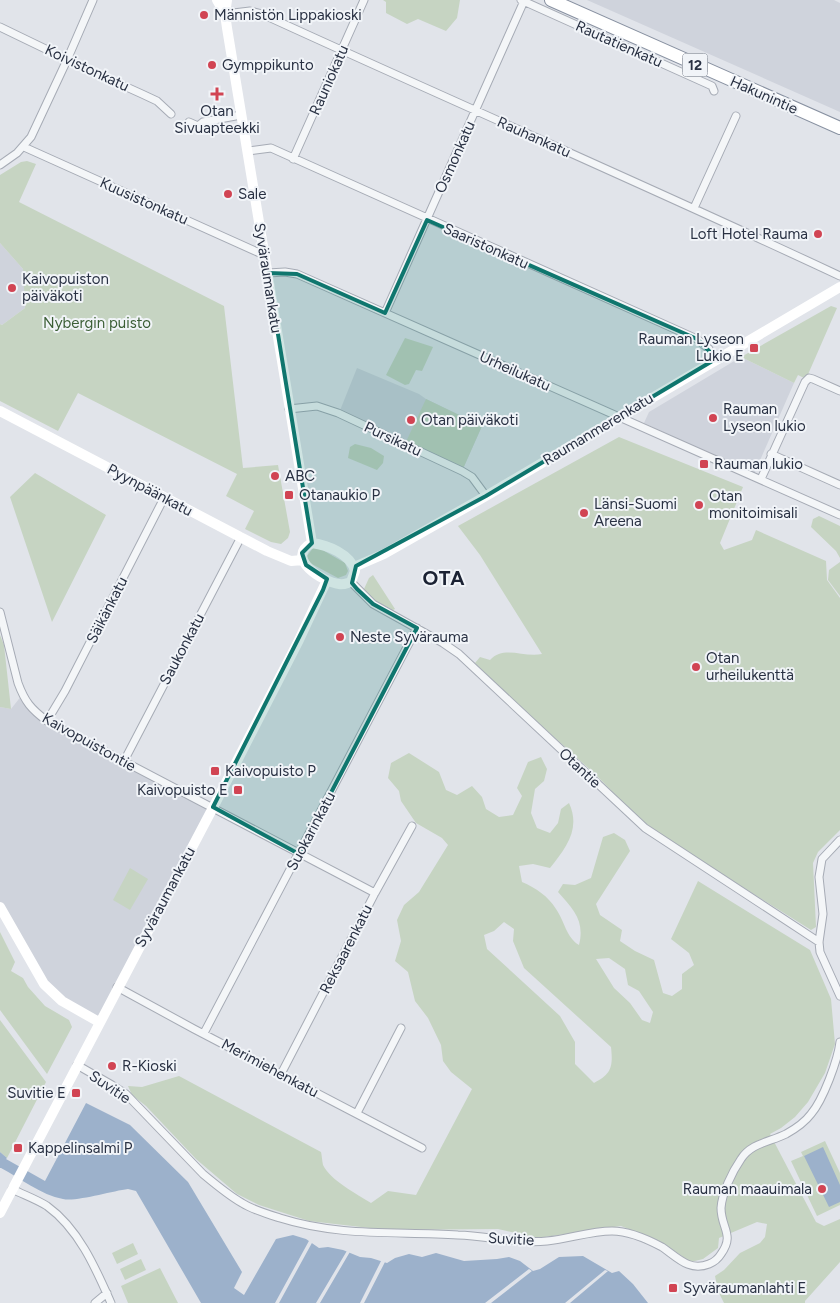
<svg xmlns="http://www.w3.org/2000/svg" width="840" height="1303" viewBox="0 0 840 1303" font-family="Figtree,sans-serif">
	<rect width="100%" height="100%" fill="#e1e4ea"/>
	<path fill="#cfd3dc" d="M587 0H834L840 3V112Z
		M0 243 23 269 25 308 2 325 0 324Z
		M741 357 794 383 754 474 644 423 649 412Z
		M357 368 419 394 426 399 482 426 462 471 339 413Z
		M22 695 32 710 213 807 99 1022 53 994 0 907V707L11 709Z"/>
	<path fill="#c6d4c2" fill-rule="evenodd" d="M383 0H460L457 18 446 31 418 19 407 24 386 13V2Z
		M27 161 36 164 19 202 224 306 243 468 278 465 290 532 288 538 281 544 271 542 245 529 254 511 226 496 237 474 78 393 58 431 0 401V324L2 325 25 308 23 269 0 243V175L21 162Z
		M831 306 837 308 806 379 798 375 794 383 741 357Z
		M405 338 433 347 422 371 416 370 409 384 405 385 386 375Z
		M426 399 482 426 462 471 405 444Z
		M619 437 743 487 720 543 724 550 752 540 756 530 826 561 827 580 840 598V830L818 852 813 863 816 927 811 930 679 847 638 818 597 776 503 691 475 663 480 657 490 660C504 645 524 658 542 654L480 555 458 526Z
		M355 444 371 448 384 456 383 463 377 470 348 458 350 447Z
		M35 473 106 515 52 622 10 497Z
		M819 516 840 526V558L836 551 811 527 813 519Z
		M313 548H319L345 563 348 571 346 575 338 578 310 563 307 556Z
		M840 562V596L828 580 829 570Z
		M373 575 395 609 393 610 372 599 364 589 369 578Z
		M0 635 4 645 11 709 0 707Z
		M409 753 439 772 446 790 457 795 472 786 482 797 486 809 499 817 513 815 522 796 517 788 528 762 541 757 547 769 544 781 535 789 531 813 537 828 550 833 558 823 561 809 569 803C581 829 566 848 550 868L533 864 519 866 522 882C536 888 548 896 556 909 565 922 566 937 579 945 585 921 574 910 558 892L563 884 575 885 591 878 603 837 614 833 625 840 630 851 596 904 600 915 622 930 620 941 635 951 654 960 663 993 672 996 682 989V974L694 965 689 953 671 939 698 881 810 950 831 999 835 1044 825 1073 808 1102 795 1117 781 1128 770 1134 816 1222 824 1226 840 1219V1262L805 1301V1303H724L718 1291 715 1276 724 1270 740 1253 760 1243 765 1237 767 1224 757 1222 719 1238 718 1248 703 1259 691 1262 659 1241 621 1226 538 1238 498 1229 387 1230 309 1221 259 1205 237 1194 196 1159 146 1106 132 1095 128 1086 142 1087 179 1076 321 1152C322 1156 322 1161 323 1165 330 1180 357 1194 371 1203L388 1191 416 1195 472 1089 451 1072 443 1061 441 1045 428 1018 415 1001 408 972 395 961 401 941 397 920 404 905 419 892 448 845 442 838 416 823 401 801 399 791 388 778 391 763ZM504 922 514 929 513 941 524 968 611 1047C613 1066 612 1074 594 1083L575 1064V1042L560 1016 487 949 484 935 494 931ZM609 958 625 969 628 985 639 991 653 1012 650 1023 642 1020 630 1003 614 988 596 959Z
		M130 868 148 879 130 910 113 900Z
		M0 932 15 962 11 971 23 978 28 987 45 1006 69 1020 72 1027 47 1074 0 1010Z
		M0 1020 46 1082 7 1158 0 1152Z
		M825 1141 840 1173V1205L817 1216 791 1161 803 1156 801 1152Z
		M133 1243 138 1254 117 1264 112 1253Z
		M141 1259 146 1270 125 1280 120 1269Z
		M160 1268 178 1303H128L121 1286Z"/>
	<path fill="#9cb1cb" d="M86 1103 130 1125 188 1182 242 1272 234 1288 244 1295 276 1239 293 1235 306 1239 319 1248 328 1247 343 1250 360 1257 371 1258 387 1263 395 1258 409 1254 422 1257 436 1253 464 1261 497 1259 509 1257 520 1261 533 1271 540 1269 559 1257 583 1256 612 1273 619 1271 633 1284 648 1303H201L136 1191 128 1189C112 1191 76 1202 63 1199 41 1195 20 1178 1 1168H0V1152L7 1158 6 1159 45 1181Z
		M823 1147 840 1185V1202L829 1207 804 1156Z"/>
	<path fill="#e1e4ea" d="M310 1239 313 1241 279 1303H275Z
		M348 1249 351 1250 320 1303H316Z
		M382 1259 386 1260 364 1303H360Z
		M529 1269 532 1271 491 1303H485Z
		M605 1270 608 1271 570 1303H565Z"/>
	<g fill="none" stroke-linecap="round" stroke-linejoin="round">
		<g stroke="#a6abb5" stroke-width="9">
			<path id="street" d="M521 0 712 86 714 91
				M225 14 250 11 262 14C454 102 648 186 840 276
				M0 27 89 70 142 94 157 101 171 114
				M189 122 198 126 203 122 241 115
				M24 147 264 255
				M248 151 271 148 697 339 709 349 714 360
				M293 159 364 0
				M0 165 17 153 31 137 67 60 93 0
				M694 208 736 116
				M268 273 285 272 297 274 840 515
				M385 313 524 1
				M289 409 317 406 338 413 462 471 472 477 486 496
				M771 454 840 485
				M761 479 805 382 809 378 813 379 840 391
				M351 582 373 604 443 643 459 654 645 828 819 942
				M0 612 18 683C25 702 31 709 47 721L375 893
				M47 721 65 691 164 498
				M124 761 241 537
				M840 840 822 859 819 877 823 914 819 942 820 952 840 996
				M117 987 194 1029 422 1148
				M204 1033 417 628
				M77 1065 112 1085 126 1094 203 1174C215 1184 228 1195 242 1203 253 1210 267 1214 280 1218 340 1237 397 1231 458 1235 488 1236 517 1244 547 1241 569 1239 590 1231 612 1231 628 1231 647 1239 662 1247 677 1257 689 1272 709 1264 714 1262 718 1259 721 1254 735 1235 721 1228 721 1208 722 1193 732 1172 741 1159 751 1143 770 1142 786 1134 795 1129 805 1122 811 1114 823 1100 838 1060 840 1042
				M281 1074 375 893 412 826
				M357 1113 401 1028
				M12 1189C24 1195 36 1199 47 1206 79 1229 96 1269 111 1303
				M95 1303 107 1293"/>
		</g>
		<g stroke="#8891a1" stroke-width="14">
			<path id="highway" d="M551 0 840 128"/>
		</g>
		<use href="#street" stroke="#f4f6f8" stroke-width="7"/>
		<path stroke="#fff" stroke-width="10" d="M217 0 225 14
			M227 0 225 14 227 28 312 543
			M0 411 267 551 291 561 303 560
			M312 543C327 545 351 554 355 571L351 582C347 583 344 585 339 584 323 582 284 558 312 543Z
			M354 567 384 554 486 496 840 287
			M0 907 44 984 62 1001 99 1022
			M0 1213 217 800 299 640 327 580"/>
		<use href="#highway" stroke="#fff" stroke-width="12"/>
	</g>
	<path fill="#0f766e" fill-opacity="0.2" stroke="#0f766e" stroke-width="4" stroke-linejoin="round" d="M427 220 697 339 712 354 714 360 486 496 356 566 352 583 357 589 373 604 417 628 299 854 213 807 323 590 327 579 306 565 302 553 312 543 268 273 297 274 385 313Z"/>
	<g fill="#d14453" stroke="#f1f4f8" stroke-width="2">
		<circle cx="204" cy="15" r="5"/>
		<circle cx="212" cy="65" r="5"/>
		<path d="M214.5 86.5h5v5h5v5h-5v5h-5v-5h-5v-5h5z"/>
		<circle cx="228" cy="194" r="5"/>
		<circle cx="818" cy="234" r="5"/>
		<circle cx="12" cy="288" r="5"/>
		<rect x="749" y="343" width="10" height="10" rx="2.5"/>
		<circle cx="713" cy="418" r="5"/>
		<circle cx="411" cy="420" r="5"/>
		<rect x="699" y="459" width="10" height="10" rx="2.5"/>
		<circle cx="275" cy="476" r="5"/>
		<rect x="284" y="490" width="10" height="10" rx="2.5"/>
		<circle cx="699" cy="505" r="5"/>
		<circle cx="584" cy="513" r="5"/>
		<circle cx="340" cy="637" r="5"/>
		<circle cx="696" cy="667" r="5"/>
		<rect x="210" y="766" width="10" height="10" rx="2.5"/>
		<rect x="233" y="785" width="10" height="10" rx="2.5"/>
		<circle cx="112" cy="1066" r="5"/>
		<rect x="71" y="1088" width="10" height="10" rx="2.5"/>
		<rect x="13" y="1143" width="10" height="10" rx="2.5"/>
		<circle cx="822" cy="1189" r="5"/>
		<rect x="668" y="1283" width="10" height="10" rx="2.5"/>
	</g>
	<g text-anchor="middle" stroke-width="4" stroke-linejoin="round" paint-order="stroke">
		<rect fill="#f1f4f8" stroke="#656c79" stroke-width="1" x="682.5" y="53.5" width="25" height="23" rx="4"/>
		<g font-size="14" font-weight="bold" fill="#293143">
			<text x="695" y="70">12</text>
		</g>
		<g font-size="15" fill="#293143" stroke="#f1f4f8" text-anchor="start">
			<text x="214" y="20">Männistön Lippakioski</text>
			<text x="222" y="70">Gymppikunto</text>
			<text x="217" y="116" text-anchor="middle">Otan<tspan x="217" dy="17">Sivuapteekki</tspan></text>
			<text x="238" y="199">Sale</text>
			<text x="808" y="239" text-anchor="end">Loft Hotel Rauma</text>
			<text x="22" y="284">Kaivopuiston<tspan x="22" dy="17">päiväkoti</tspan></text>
			<text x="744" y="344" text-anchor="end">Rauman Lyseon<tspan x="744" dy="17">Lukio E</tspan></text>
			<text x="723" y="414">Rauman<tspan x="723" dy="17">Lyseon lukio</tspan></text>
			<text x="421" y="425">Otan päiväkoti</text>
			<text x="714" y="469">Rauman lukio</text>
			<text x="285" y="481">ABC</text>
			<text x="299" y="500">Otanaukio P</text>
			<text x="709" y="501">Otan<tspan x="709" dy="17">monitoimisali</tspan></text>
			<text x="594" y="509">Länsi-Suomi<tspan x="594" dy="17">Areena</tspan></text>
			<text x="350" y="642">Neste Syvärauma</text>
			<text x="706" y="663">Otan<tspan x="706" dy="17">urheilukenttä</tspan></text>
			<text x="225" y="776">Kaivopuisto P</text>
			<text x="228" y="795" text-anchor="end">Kaivopuisto E</text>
			<text x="122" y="1071">R-Kioski</text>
			<text x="66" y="1098" text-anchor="end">Suvitie E</text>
			<text x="28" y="1153">Kappelinsalmi P</text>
			<text x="812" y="1194" text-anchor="end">Rauman maauimala</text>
			<text x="683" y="1293">Syväraumanlahti E</text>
		</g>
		<g font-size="15" fill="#293143" stroke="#f1f4f8">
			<text transform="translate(619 44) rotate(24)" y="5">Rautatienkatu</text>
			<text transform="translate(87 68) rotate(25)" y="5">Koivistonkatu</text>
			<text transform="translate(329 80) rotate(-66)" y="5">Rauniokatu</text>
			<text transform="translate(764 95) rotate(24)" y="5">Hakunintie</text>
			<text transform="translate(534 137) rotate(24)" y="5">Rauhankatu</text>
			<text transform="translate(455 157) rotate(-66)" y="5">Osmonkatu</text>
			<text transform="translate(144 201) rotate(24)" y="5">Kuusistonkatu</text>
			<text transform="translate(486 246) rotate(24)" y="5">Saaristonkatu</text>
			<text transform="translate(268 278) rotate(81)" y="5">Syväraumankatu</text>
			<text transform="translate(515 371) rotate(24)" y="5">Urheilukatu</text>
			<text transform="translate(598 429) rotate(-31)" y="5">Raumanmerenkatu</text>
			<text transform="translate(393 439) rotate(25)" y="5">Pursikatu</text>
			<text transform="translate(150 490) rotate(28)" y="5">Pyynpäänkatu</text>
			<text transform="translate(107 610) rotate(-63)" y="5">Säikänkatu</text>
			<text transform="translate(182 649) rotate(-62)" y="5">Saukonkatu</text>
			<text transform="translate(89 742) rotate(29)" y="5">Kaivopuistontie</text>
			<text transform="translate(580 768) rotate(43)" y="5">Otantie</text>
			<text transform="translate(311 831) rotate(-62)" y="5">Suokarinkatu</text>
			<text transform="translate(165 897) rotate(-62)" y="5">Syväraumankatu</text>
			<text transform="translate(346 949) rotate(-63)" y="5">Reksaarenkatu</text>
			<text transform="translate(270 1068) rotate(28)" y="5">Merimiehenkatu</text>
			<text transform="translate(110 1087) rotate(34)" y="5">Suvitie</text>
			<text transform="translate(511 1239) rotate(3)" y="5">Suvitie</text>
		</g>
		<g font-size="15" fill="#3c5f36" stroke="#f1f4f8">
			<text x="97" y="328">Nybergin puisto</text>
		</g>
		<g font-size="20" font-weight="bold" letter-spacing="1" fill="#1b2233" stroke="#f1f4f8">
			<text x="444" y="585">OTA</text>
		</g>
	</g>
</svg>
